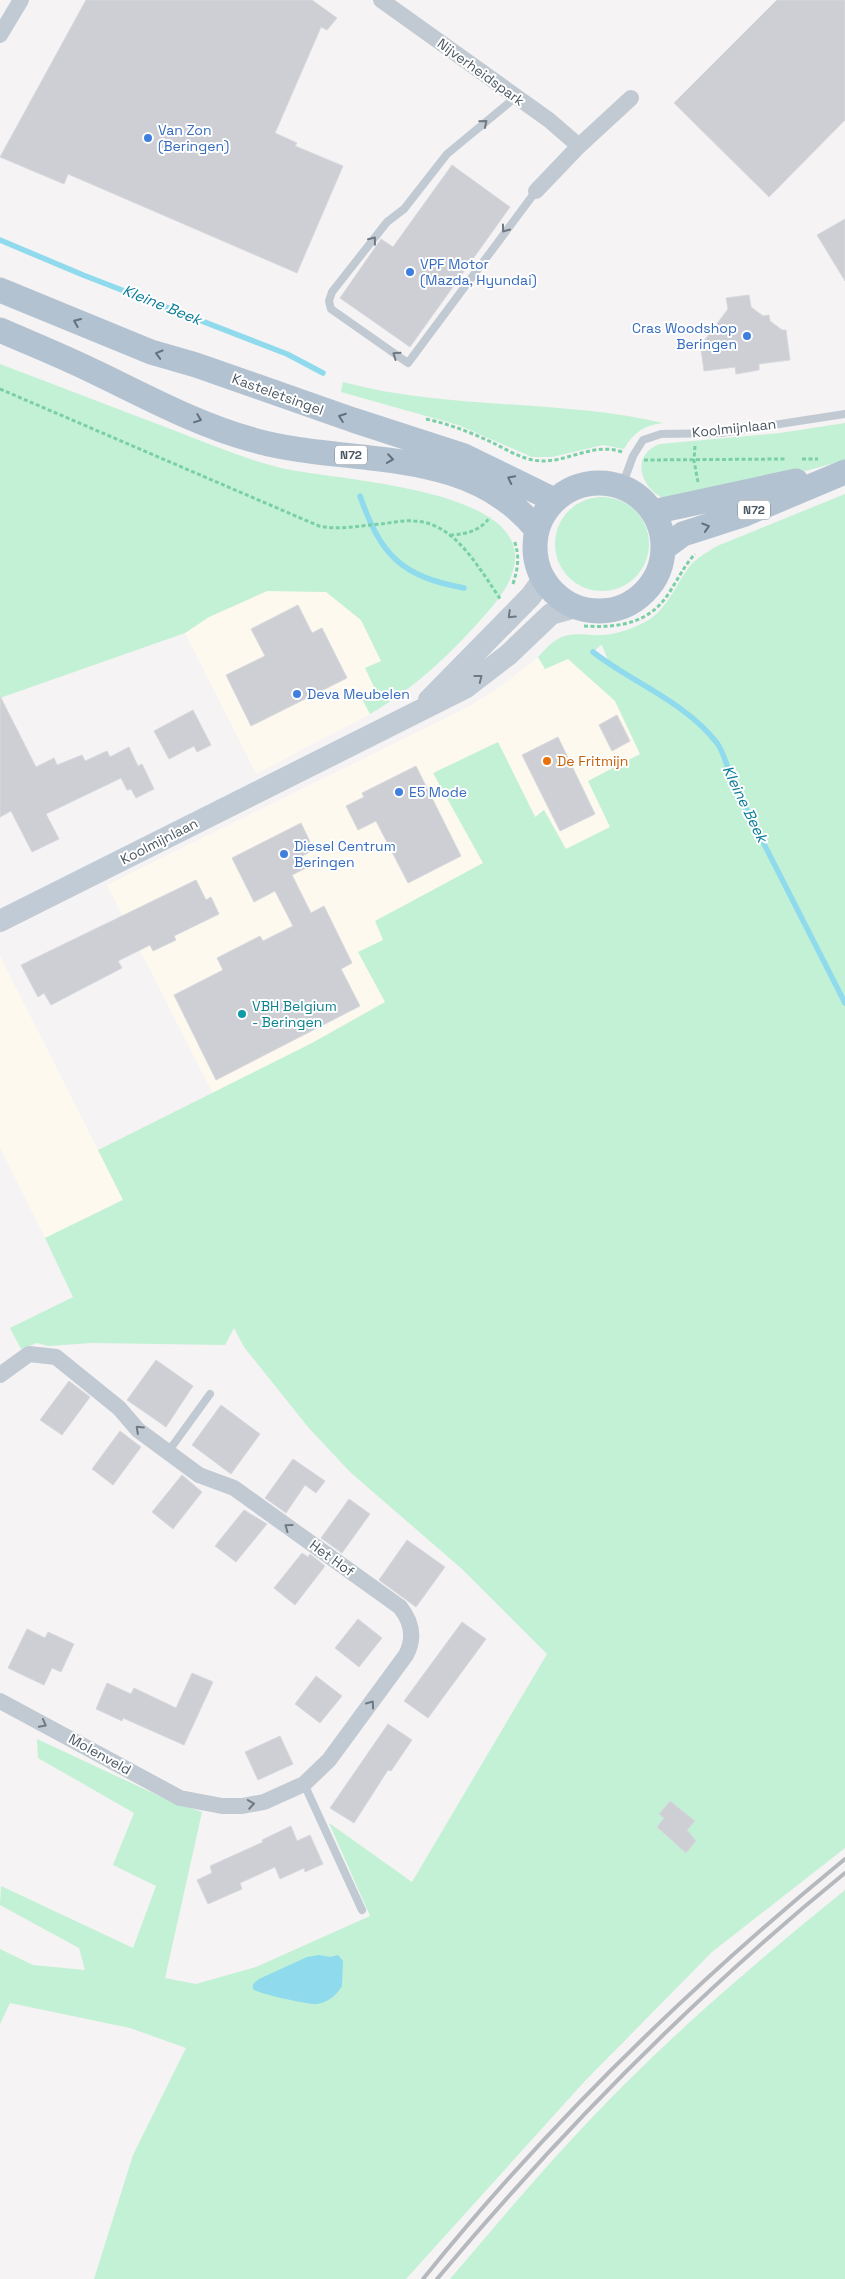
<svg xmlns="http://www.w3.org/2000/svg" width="845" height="2279" viewBox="0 0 845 2279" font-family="'Space Grotesk',sans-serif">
	<rect width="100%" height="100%" fill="#f5f3f3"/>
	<path fill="#fdf9ef" d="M268 591 327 592 361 620 381 661 375 689 361 697 370 714 256 774 185 633 209 617Z
		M538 657 545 669 568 659 615 701 641 755 588 781 610 827 566 849 544 810 536 817 498 742 434 774 483 863 376 921 383 940 359 953 385 1002 312 1043 213 1094 107 885 466 708 500 687Z
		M0 956 123 1199 45 1238 0 1148Z"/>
	<path fill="#c3f1d5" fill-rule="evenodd" d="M0 364C58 386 115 408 173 430 207 443 242 458 277 467 338 483 594 487 491 608 455 650 418 686 370 714L361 697 375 689 365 668 381 661 361 620 326 592 267 591 209 617 185 633 0 698Z
		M343 382C447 410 559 399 663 423 644 425 633 433 624 449L603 445 552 457H532L458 425 341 392Z
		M845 423V460L791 475 665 499C641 489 629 455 660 444L780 433Z
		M845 494V1848L712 1952 584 2082 406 2279H94L133 2155 186 2048 130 2028 10 2003 0 2024V1949L33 1965 85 1970 79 1948 0 1905 1 1886 133 1948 156 1886 113 1865 134 1813 38 1758 37 1739 170 1801 202 1812 165 1978 196 1984 256 1967 370 1916 329 1823 412 1882 547 1654 462 1569 350 1472 308 1427 244 1347 234 1328 225 1345 92 1343 48 1346 37 1343 21 1349 10 1328 73 1297 45 1238 123 1200 98 1150 312 1043 385 1002 358 952 383 940 375 921 483 863 433 773 498 742 535 817 544 810 566 849 610 827 588 781 640 754 615 701 568 659 545 669 538 657C544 651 550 643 558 639 572 631 588 636 603 635 618 634 634 628 647 621 667 609 674 588 687 570 694 559 706 553 717 546ZM601 645H602L610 665 593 652Z
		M555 544a47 47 0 1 1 94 0a47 47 0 1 1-94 0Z
		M845 1890V2279H450C507 2212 564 2144 627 2082 695 2014 770 1951 845 1890Z"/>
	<path fill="#90daee" d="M319 1955 330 1957 338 1955 343 1961 342 1986C337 1995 327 2003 317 2004 310 2005 258 1994 253 1989V1984L259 1979 307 1957Z"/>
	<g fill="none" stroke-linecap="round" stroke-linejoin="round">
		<path stroke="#90daee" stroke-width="5.5" d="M0 240 83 275 287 354 323 373
			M360 496C381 555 400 576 464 588
			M593 652C633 683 685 702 717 743 725 754 728 771 733 783L845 1003"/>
	</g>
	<path fill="#cdcfd5" stroke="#d7d9de" d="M86 0H312L337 18 327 30 321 27 275 133 297 143 295 146 343 166 297 273 68 174 64 184 0 157Z
		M777 0H845V120L769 197 674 103Z
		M452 165 510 207 410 347 340 298 381 239 393 247Z
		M845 219V281L817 235Z
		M749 295 751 307 763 316 769 315 770 321 782 330H786L790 360 759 364V370L736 374 735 367 704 371 700 342 704 341 728 309 726 298Z
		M298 605 312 633 322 628 347 678 251 726 226 675 265 656 251 629Z
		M0 696 36 767 54 758 57 765 82 755 85 761 107 751 110 757 129 747 138 766 142 764 154 789 136 798 131 789 127 790 121 778 46 814 59 839 32 852 11 811 0 817Z
		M193 710 211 745 197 752 194 746 169 759 154 731Z
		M617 715 630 741 612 751 599 725Z
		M558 737 595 814 560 831 522 755Z
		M416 766 461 856 408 883 376 821 358 830 346 806 364 797 362 793Z
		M301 823 314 850 300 857 306 868 292 875 311 913 324 906 352 963 341 969 360 1006 216 1080 174 995 223 970 217 958 260 936 263 941 293 926 275 891 254 902 232 858Z
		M196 880 206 900 211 897 219 914 174 936 176 940 153 951 150 945 118 961 122 968 51 1005 44 993 38 997 21 965Z
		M156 1360 193 1386 166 1427 127 1400Z
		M69 1381 90 1397 62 1435 40 1420Z
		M221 1405 260 1434 231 1474 192 1445Z
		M120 1431 141 1447 113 1485 92 1469Z
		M293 1459 325 1481 316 1493 305 1485 286 1513 265 1498Z
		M182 1475 202 1492 173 1529 152 1512Z
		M349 1499 370 1514 342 1553 321 1538Z
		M244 1510 267 1524 236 1562 215 1546Z
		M407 1540 445 1567 416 1607 379 1580Z
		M302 1553 308 1557 310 1554 325 1566 295 1605 274 1588Z
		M358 1619 382 1638 359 1667 335 1648Z
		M462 1622 486 1639 428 1718 404 1701Z
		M27 1629 45 1638 48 1632 74 1644 61 1672 52 1668 44 1685 8 1668Z
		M192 1673 213 1682 184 1745 123 1718 122 1721 96 1709 107 1683 131 1694 134 1688 176 1708Z
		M316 1676 342 1696 320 1723 295 1704Z
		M388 1724 412 1740 391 1771 388 1770 354 1823 330 1808Z
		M280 1736 293 1764 258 1780 245 1752Z
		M670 1801 695 1821 687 1830 696 1841 686 1853 657 1827 664 1818 659 1814Z
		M291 1826 297 1841 310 1835 323 1864 305 1872 304 1868 280 1879 275 1867 240 1883 242 1889 208 1904 197 1880 212 1873 210 1866 263 1842 262 1840Z"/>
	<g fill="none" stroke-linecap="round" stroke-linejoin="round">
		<path stroke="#7ad0a6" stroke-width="3" stroke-dasharray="4 2.5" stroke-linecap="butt" d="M0 389 319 526C339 530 359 526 380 524 391 523 403 520 414 521 455 522 480 570 501 600
			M426 419C449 424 470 432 491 442 504 448 518 457 533 460 564 466 591 441 622 452
			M695 446 694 461 698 482
			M802 459H818
			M644 460 785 459
			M450 535C467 534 480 531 490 517
			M513 584C518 568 520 556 514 540
			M584 626C618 628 649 624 669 593 678 579 684 566 695 554"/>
		<path stroke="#c1cad2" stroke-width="8" d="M516 97 447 154 404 209 387 222 332 292 329 301 331 309 408 363 536 191
			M622 486 633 456 643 440 661 434 721 433 845 414
			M168 1452 210 1394
			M304 1784 362 1910"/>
		<path stroke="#c1cad2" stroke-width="16" d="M381 0 549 120 579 146
			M0 35 21 0
			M536 191 579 146 631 98
			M0 1375 29 1354 56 1357 119 1408 138 1430 199 1475 234 1488 400 1607C412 1622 415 1638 406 1655L329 1760 304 1784 264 1802 242 1806H222L180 1798 0 1701"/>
		<path stroke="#c1cbd6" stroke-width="22" d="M429 700 531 596 543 579
			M0 921 465 688 508 655 551 614 576 607"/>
		<path stroke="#b3c2d1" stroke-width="25" d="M0 290 151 352 196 365 353 420 464 456 554 500
			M0 330C32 344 65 357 97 373 147 397 198 425 253 440 348 467 467 443 537 530
			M535 547a64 64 0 1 1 128 0a64 64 0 1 1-128 0Z
			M653 512 796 481
			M664 548 683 534 745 514 845 472"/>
		<path stroke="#b5b8bd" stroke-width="4" d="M423 2279C548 2124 691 1985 845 1859
			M437 2279C561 2131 695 1995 845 1873"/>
	</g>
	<defs><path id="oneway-chevron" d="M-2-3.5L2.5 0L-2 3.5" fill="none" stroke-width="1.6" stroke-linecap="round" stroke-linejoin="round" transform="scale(1.25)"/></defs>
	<g stroke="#6e7983">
		<use href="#oneway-chevron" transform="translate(484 123) rotate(-40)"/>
		<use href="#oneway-chevron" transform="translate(505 229) rotate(126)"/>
		<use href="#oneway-chevron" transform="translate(373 240) rotate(-52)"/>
		<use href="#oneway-chevron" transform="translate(396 355) rotate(-145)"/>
		<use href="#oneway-chevron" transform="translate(139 1429) rotate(-137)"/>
		<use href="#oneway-chevron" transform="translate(288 1527) rotate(-144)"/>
		<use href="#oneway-chevron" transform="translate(371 1704) rotate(-54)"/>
		<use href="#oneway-chevron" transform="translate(43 1724) rotate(28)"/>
		<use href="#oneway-chevron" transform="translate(251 1804) rotate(-9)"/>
	</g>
	<g stroke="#64717d">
		<use href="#oneway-chevron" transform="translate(77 322) rotate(-157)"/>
		<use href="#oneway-chevron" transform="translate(159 354) rotate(-164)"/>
		<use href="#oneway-chevron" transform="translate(342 417) rotate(-160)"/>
		<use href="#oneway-chevron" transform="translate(198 419) rotate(21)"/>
		<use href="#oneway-chevron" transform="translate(390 459) rotate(8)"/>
		<use href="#oneway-chevron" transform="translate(511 479) rotate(-153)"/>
		<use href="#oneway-chevron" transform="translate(706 527) rotate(-17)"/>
	</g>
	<g stroke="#6e7984">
		<use href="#oneway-chevron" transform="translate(511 615) rotate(136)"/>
		<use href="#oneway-chevron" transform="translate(479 678) rotate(-38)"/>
	</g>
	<g fill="#3f7fe0" stroke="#fff" stroke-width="2">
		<circle cx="148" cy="138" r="5"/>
		<circle cx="410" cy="272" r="5"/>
		<circle cx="747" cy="336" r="5"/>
		<circle cx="297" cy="694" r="5"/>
		<circle cx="399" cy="792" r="5"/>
		<circle cx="284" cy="854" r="5"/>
	</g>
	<circle fill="#e8710a" stroke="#fff" stroke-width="2" cx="547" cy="761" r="5"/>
	<circle fill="#0f9aa8" stroke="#fff" stroke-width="2" cx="242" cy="1014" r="5"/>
	<g text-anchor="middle" stroke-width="4" stroke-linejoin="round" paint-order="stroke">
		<g fill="#fff" stroke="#808990" stroke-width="1">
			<rect x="335" y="445.5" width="32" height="19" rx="4"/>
			<rect x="738" y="500.5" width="32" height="19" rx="4"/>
		</g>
		<g font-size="12" font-weight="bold" fill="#4a5661">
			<text x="351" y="459">N72</text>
			<text x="754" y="514">N72</text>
		</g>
		<g font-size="14" fill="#4a5661" stroke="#fff">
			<text transform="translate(481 72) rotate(36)" y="5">Nijverheidspark</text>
			<text transform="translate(278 394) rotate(20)" y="5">Kasteletsingel</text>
			<text transform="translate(734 428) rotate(-6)" y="5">Koolmijnlaan</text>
			<text transform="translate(159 841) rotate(-27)" y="5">Koolmijnlaan</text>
			<text transform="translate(332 1558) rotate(36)" y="5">Het Hof</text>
			<text transform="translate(100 1754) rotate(29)" y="5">Molenveld</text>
		</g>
		<g font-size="14" fill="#366cbe" stroke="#fff" text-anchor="start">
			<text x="158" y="135">Van Zon<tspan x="158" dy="16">(Beringen)</tspan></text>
			<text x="420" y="269">VPF Motor<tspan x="420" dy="16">(Mazda, Hyundai)</tspan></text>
			<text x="737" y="333" text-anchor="end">Cras Woodshop<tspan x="737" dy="16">Beringen</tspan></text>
			<text x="307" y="699">Deva Meubelen</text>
			<text x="409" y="797">E5 Mode</text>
			<text x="294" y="851">Diesel Centrum<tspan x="294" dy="16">Beringen</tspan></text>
		</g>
		<g font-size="14" fill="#c56008" stroke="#fff" text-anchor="start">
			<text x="557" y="766">De Fritmijn</text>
		</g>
		<g font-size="14" fill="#0d838f" stroke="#fff" text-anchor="start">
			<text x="252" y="1011">VBH Belgium<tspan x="252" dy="16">- Beringen</tspan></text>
		</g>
		<g font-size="15" font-style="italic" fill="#0c7c9b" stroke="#fff">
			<text transform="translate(162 305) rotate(22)" y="5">Kleine Beek</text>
			<text transform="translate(745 804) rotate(64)" y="5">Kleine Beek</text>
		</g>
	</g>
</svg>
